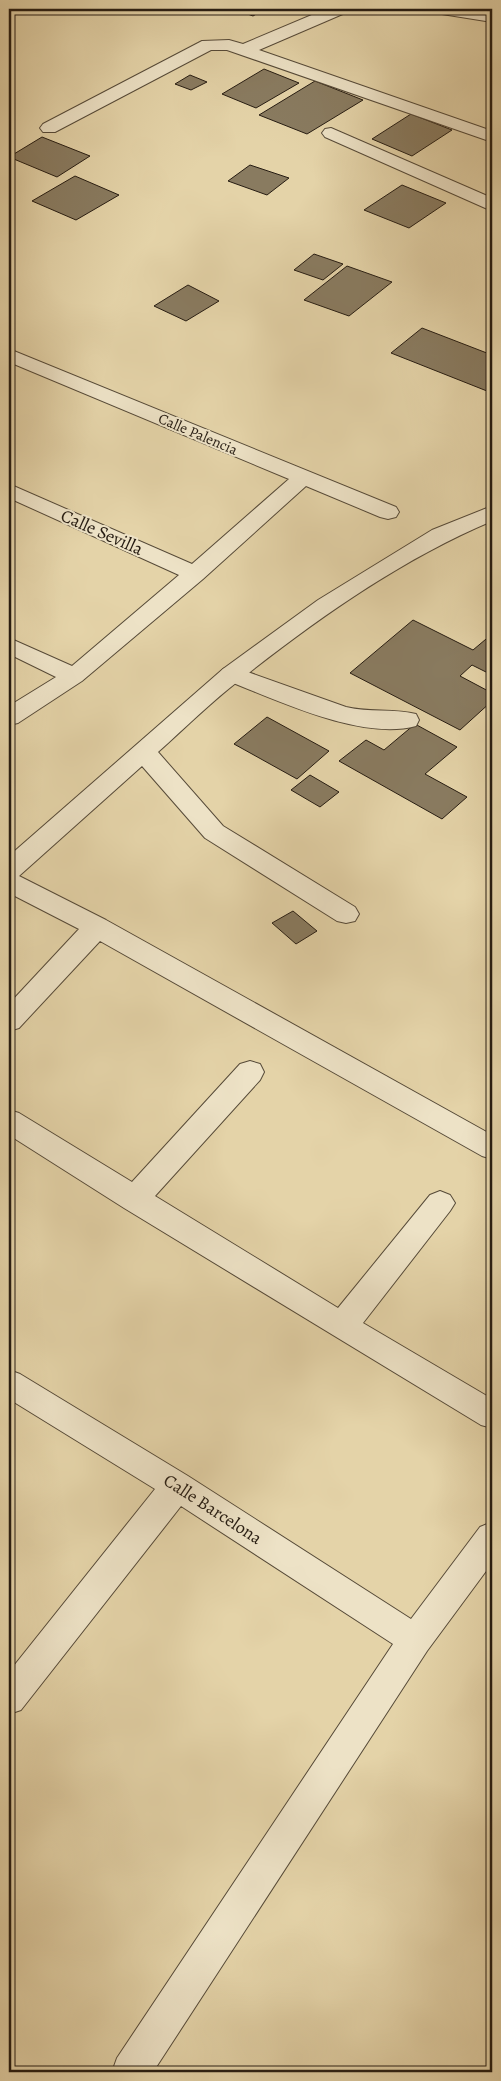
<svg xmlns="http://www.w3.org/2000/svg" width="501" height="2081" viewBox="0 0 501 2081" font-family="Alegreya,serif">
	<rect width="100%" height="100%" fill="#e4d3a8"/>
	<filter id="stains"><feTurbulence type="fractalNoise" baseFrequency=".004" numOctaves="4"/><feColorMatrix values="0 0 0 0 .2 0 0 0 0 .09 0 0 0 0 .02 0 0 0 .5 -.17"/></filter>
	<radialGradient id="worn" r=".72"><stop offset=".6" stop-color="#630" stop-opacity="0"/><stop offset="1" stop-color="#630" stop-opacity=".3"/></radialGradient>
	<path fill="#897b60" stroke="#261c12" d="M234 9H265L253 16Z
		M264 69 299 83 256 108 222 94Z
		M190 75 207 82 191 90 175 84Z
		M315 81 363 100 307 134 259 115Z
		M411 114 452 130 412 156 372 139Z
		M42 137 90 156 57 177 9 157Z
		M250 165 289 178 267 195 228 181Z
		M75 176 119 195 76 220 32 201Z
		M402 185 446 203 409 228 364 210Z
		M314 254 343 264 323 280 294 270Z
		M347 266 392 282 349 316 304 300Z
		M188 285 219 301 186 321 154 306Z
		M422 328 492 355V393L391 353Z
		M413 620 473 650 492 634V675L472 665 460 676 492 693V701L460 730 350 673Z
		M267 717 329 751 297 779 234 744Z
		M415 724 457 747 425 774 467 797 442 819 339 761 366 740 384 750Z
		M310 775 339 792 320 807 291 790Z
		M293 911 317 931 296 944 272 923Z"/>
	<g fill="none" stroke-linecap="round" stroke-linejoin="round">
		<g stroke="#564a38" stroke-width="2">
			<path id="lane" d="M231 666 346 707C369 713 393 708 416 714L419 720 416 726C360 741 275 699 223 679L219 674 223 669Z"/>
		</g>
		<g stroke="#564a38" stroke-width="2">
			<path id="street" d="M326 9H347L345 13 259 50 492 131V142L227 50H211L55 132H43L40 128 43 124 202 41 229 40 243 44Z
				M434 9H472L492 12V22L442 14 436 13Z
				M331 128 492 198V211L325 137 322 133 325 129Z
				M9 349 396 507 399 512 396 517 388 519 380 517 306 486 203 579 82 681 18 723 9 725V706L56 677 9 654V638L72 666 179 575 9 498V484L192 564 289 479 9 362Z
				M492 506V521C402 559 318 618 241 679 212 701 185 728 158 752L223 826 355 907 359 914 355 921 346 923 337 921 205 838 142 766 19 876 106 920 492 1135V1159L482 1156 100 941 19 1028 9 1031V1004L79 929 9 893V856L223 669 318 600 432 530Z
				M250 1061 260 1064 264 1072 260 1080 155 1196 338 1308 430 1195 440 1191 450 1195 455 1203 450 1211 363 1323 492 1399V1428L481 1425 124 1208 9 1135V1110L19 1113 132 1182 240 1064Z
				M9 1370 20 1374 188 1476 411 1619 480 1527 492 1522V1563L427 1651 153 2072H112L117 2058 393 1644 181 1506 21 1710 9 1714V1672L155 1489 9 1399Z"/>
		</g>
		<use href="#lane" fill="#ede2c6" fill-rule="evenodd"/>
		<use href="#street" fill="#ede2c6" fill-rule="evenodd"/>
	</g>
	<g text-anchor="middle" stroke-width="4" stroke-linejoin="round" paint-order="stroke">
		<g font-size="15" fill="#261c12" stroke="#ede2c6">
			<text transform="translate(198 434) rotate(23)" y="5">Calle Palencia</text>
		</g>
		<g font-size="18" fill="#261c12" stroke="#ede2c6">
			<text transform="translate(102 532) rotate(24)" y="6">Calle Sevilla</text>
			<text transform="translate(213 1509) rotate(33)" y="6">Calle Barcelona</text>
		</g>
	</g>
	<rect width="501" height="2081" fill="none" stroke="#e4d3a8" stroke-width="30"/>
	<rect x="10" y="10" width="481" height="2061" fill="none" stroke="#261c12" stroke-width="2.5"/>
	<rect x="15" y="15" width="471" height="2051" fill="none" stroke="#261c12"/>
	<rect width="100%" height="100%" filter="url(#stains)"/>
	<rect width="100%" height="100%" fill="url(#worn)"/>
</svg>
